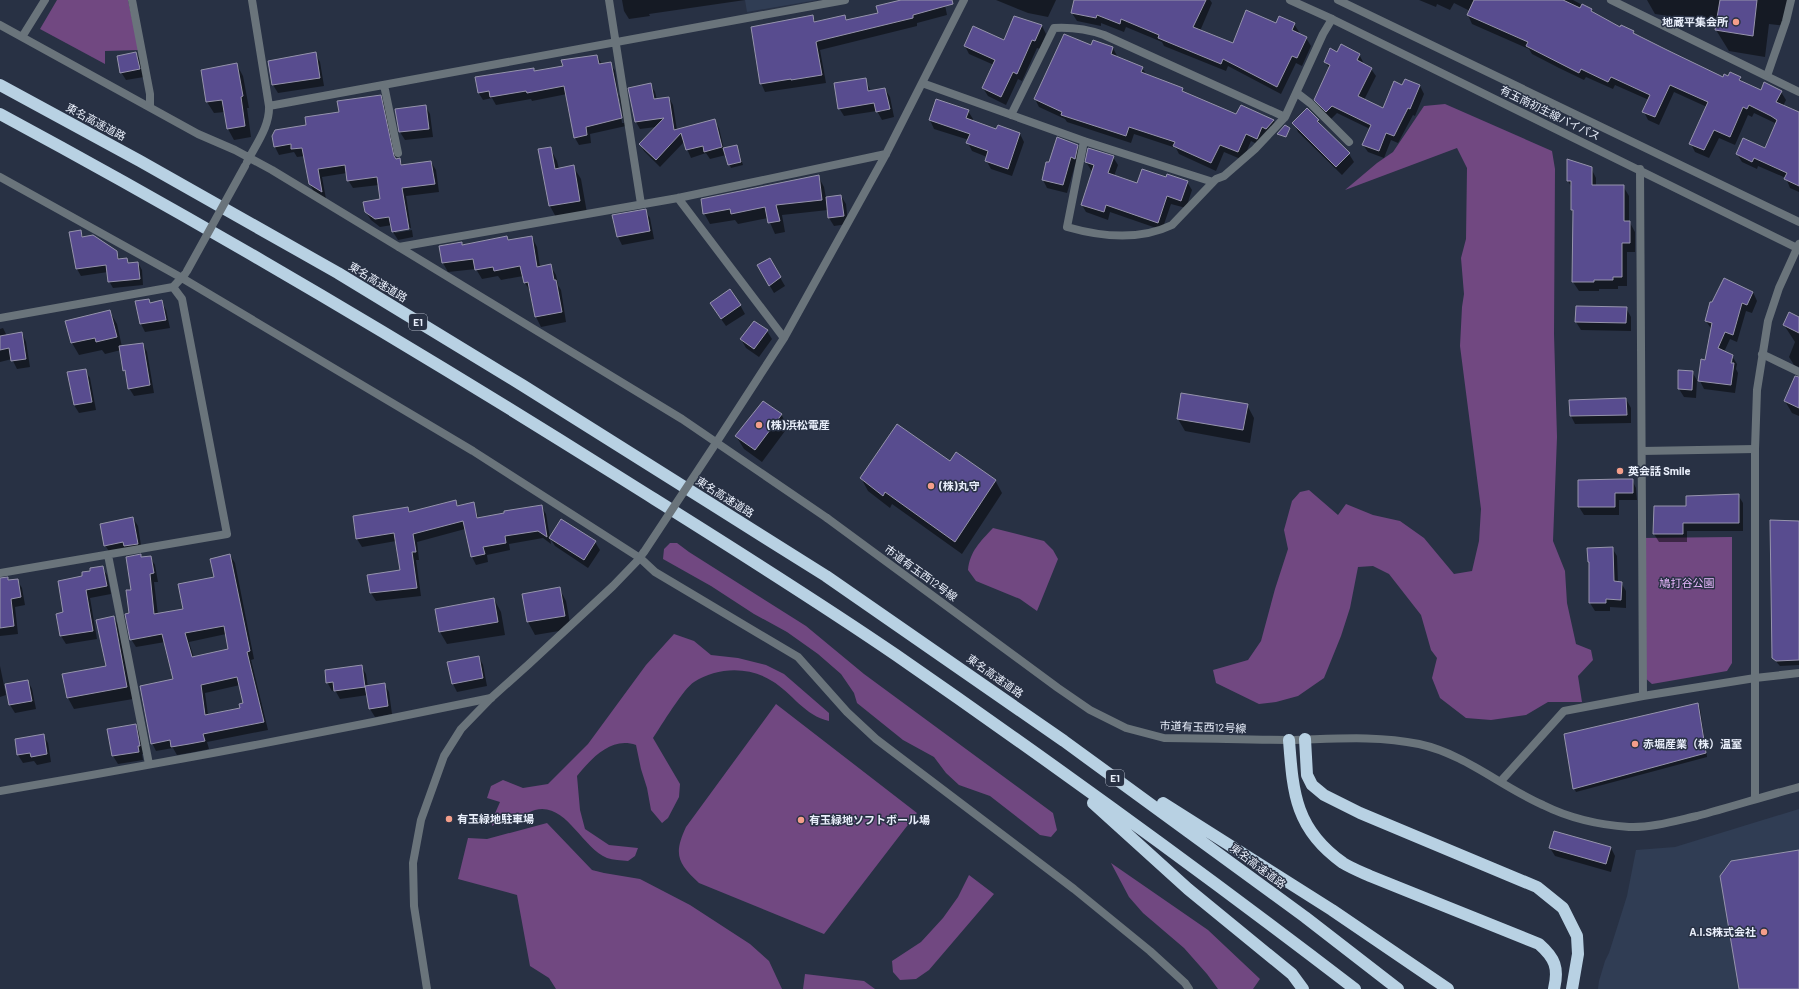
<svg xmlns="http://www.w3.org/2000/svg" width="1799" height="989" viewBox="0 0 1799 989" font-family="Barlow,'Noto Sans JP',sans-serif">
	<rect width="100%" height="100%" fill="#283144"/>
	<path fill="#303d54" d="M745 0H817L747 12Z
		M1799 809V989H1598L1599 981 1605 961 1609 953 1627 896 1636 850 1675 847Z"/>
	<path fill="#714881" d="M57 0H128L139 50 105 51V64L40 29Z
		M1445 104 1552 151 1555 169 1554 334 1557 437 1553 541 1565 571 1567 603 1576 644 1591 650 1593 660 1578 676 1582 702H1548L1526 715 1491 720 1466 718 1440 698 1432 678 1437 658 1431 650 1421 615 1389 574 1373 566 1358 567 1350 608 1341 636 1324 678 1298 696 1276 702 1259 704 1216 683 1213 670 1248 660 1261 641 1275 589 1288 549 1284 530 1292 501 1300 492 1309 490 1338 515 1346 504 1373 515 1400 521 1424 538 1454 574 1472 571 1479 541 1481 509 1460 346 1462 307 1464 294 1461 258 1466 239 1467 168 1457 148 1345 190 1377 163 1393 152 1424 106Z
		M993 528 1044 541 1053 550 1058 559 1037 611 1020 599 976 581 968 570C970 551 980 542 993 528Z
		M1732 537V663L1727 671 1652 684 1644 677 1641 538Z
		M670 543H677L689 552 806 626 864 674 1053 813 1057 830 1051 837 1040 835 990 796 959 785 946 773 934 757 903 740 857 703 854 693 841 674 818 654 787 632 754 614 711 586 663 559 664 549Z
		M674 634 694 641 711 655 738 658 766 665 784 674 829 713V721C805 716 792 693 772 681 749 666 717 667 694 682 684 688 661 726 653 738L680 784 679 797 668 818 662 823 651 810 647 788 641 769 636 745C611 736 591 759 577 776L580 810 585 829 609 845 638 848 635 856 628 861C621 860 613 860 607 858 581 847 566 802 535 810 531 811 527 814 523 815 510 819 505 818 492 826L493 818 500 802 487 798 491 786 503 780 523 788 548 784 588 744 646 665Z
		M776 704 917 813 824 934 699 883C678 863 673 855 686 827Z
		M547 823 592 870 604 873 640 879 690 905 750 944 769 961 782 989H556L549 978 530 966 517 895 458 879 468 838 487 839Z
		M1111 863 1208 930 1260 979 1253 989H1218L1207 974 1184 948 1143 913 1129 897Z
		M969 875 994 894 929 970 916 979 900 980 893 972 892 961 921 942 943 918 958 897Z
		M805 974 864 981 875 989H803Z"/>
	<path fill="#0007" fill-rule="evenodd" d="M622 0H745L649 14 650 16 629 19 624 11Z
		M906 0H944L947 15 917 23V26L820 50 826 83 765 92 761 83 812 16 816 22 845 16 848 21 879 14Z
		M996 0H1056L1048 17 1028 13Z
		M1075 0H1210L1212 3 1200 31 1233 44 1277 24H1294L1299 32 1298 34 1306 38 1311 46 1302 66 1296 63 1281 94 1228 66 1226 71 1164 46 1162 42 1126 27 1124 32 1101 23V26L1077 21 1072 13Z
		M1419 0H1573L1592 10 1594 14 1621 28 1633 32 1634 35 1723 78H1740L1743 83 1761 91 1781 92 1786 100 1783 106 1799 113V192L1790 188 1786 178 1758 166 1757 169 1742 162 1737 154 1765 149 1777 124 1754 113 1752 117 1748 115 1735 145 1719 138 1709 158 1695 152 1691 144 1707 107 1674 92 1659 125 1648 120 1644 112 1649 100 1615 85 1613 89 1586 77 1584 80 1559 68 1532 54 1529 49 1472 24 1468 15 1470 11 1454 3 1450 10 1437 4 1436 7Z
		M1647 0H1788L1786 26 1769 24 1765 57 1729 51 1716 30 1717 23 1655 14Z
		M1015 17 1042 26 1046 34 1040 49 1037 48 1022 81 1018 79 1006 105 988 96 983 88 994 65 969 54 965 46 1004 42Z
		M1065 36 1092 47 1113 48 1117 56V58L1142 68 1147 75 1182 89 1184 93 1237 115 1241 106 1274 121 1278 129 1261 146 1251 141 1243 160 1224 152 1216 171 1179 154 1176 148 1134 134 1131 143 1067 122 1065 119 1039 107 1035 99Z
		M136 53 141 62 144 77 126 80 121 72Z
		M315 53 320 62 324 86 278 93 273 85Z
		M1338 53 1359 54 1363 62 1362 64 1371 69 1376 76 1364 100 1384 109 1403 86 1405 80 1420 86 1424 94 1415 116 1413 115 1398 143 1391 140 1384 158 1368 152 1363 145 1370 129 1337 113 1331 119 1320 107 1315 100 1330 69 1325 62Z
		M597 56 602 64 610 63 615 71 622 123H624L619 95 622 99 626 126 590 134 591 143 579 145 575 138 567 94 532 101 531 99 496 105 492 98 483 100 478 92 533 69 535 72 564 67Z
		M237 65 243 76 249 108H247L251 137 234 140 228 129 225 112 214 113 207 102 202 71Z
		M865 79 871 92 885 89 890 97 894 117 882 120 877 111 844 116 839 108Z
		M651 85 655 92 657 100 669 98 673 105 677 130 714 120 719 128 724 149 737 146 743 165 731 168 726 155 710 159 706 153 691 158 684 142 660 167 644 151 640 144 656 127 640 129 636 122Z
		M380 96 385 105 397 160 399 159 403 165 431 162 436 170 439 192 406 196 411 228 395 231V233L412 230 413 237 398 240 393 232 392 225 380 227 371 220 366 212 381 200 379 185 353 188 348 180 347 173 322 177 326 199 314 192 310 184 305 156 297 157 294 152 279 155 275 147 308 126Z
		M937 100 968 111 973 119 972 122 997 130 1020 134 1024 142 1012 176 991 169 986 160 987 157 972 151 968 143 969 140 934 129 930 120Z
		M425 106 430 114 433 137 405 140 400 132 396 110Z
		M1318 120 1323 128 1349 154 1354 162 1342 175 1298 132 1294 123Z
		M1077 145 1082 154 1075 165 1067 193 1047 188 1043 180 1050 164Z
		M550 148 557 161 559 169 573 166 581 179 587 213 557 219 550 206 539 150Z
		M1113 157 1118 165 1114 176 1138 184 1167 179 1187 182 1192 190 1186 208 1171 204 1162 230 1110 212 1108 220 1086 212 1082 205 1093 171 1091 170 1086 162Z
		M1591 168 1596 178V186H1623L1629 196V221L1635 232V252H1627V286H1618V289H1599V291H1579L1573 282 1574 214 1572 210V188L1568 181Z
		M818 176 824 187 826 198 841 196 846 204 848 224 834 226 829 218 828 210 782 215 785 232 775 234 768 218 738 224 735 220 710 224 704 213Z
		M645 210 650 218 654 239 622 245 618 237Z
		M80 231 84 238 116 252 121 260H127L129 264 138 263 142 270 143 285 113 288 109 281 108 272 81 276 77 269 70 232Z
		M507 237 509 241 532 237 537 247 540 267 550 265 556 275 558 285 561 290 566 322 541 327 536 317 531 292 525 283 523 276 501 280 498 276 482 279 476 269 448 272 443 263 462 244 463 246Z
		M769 259 785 286 774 293 758 266Z
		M1753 292 1757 301 1752 313 1746 311 1737 342 1730 339 1724 352 1732 356 1737 364 1736 369 1738 373 1735 393 1704 389 1700 381 1705 361 1712 330 1706 321 1711 303ZM1731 360H1733L1731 368Z
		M148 300 151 304 162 302 166 310 170 328 145 332 141 324 136 302Z
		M740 305 745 314 726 326 716 312Z
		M1576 307 1626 308 1631 317V331L1581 330 1576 322Z
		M110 312 117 324 122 347 143 344 147 352 154 393 134 396 129 388 127 376 124 370 121 350 105 354 102 350 79 355 72 343Z
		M1799 318V367L1794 365 1789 357 1795 342 1784 325Z
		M3 328 7 336 22 333 26 342 30 367 17 369 12 359 0 362V329Z
		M767 331 772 339 759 357 746 348 741 339Z
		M85 370 90 378 96 410 79 413 74 405 68 373Z
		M1679 371 1692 372 1697 380 1696 398 1684 397 1679 389Z
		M1799 388V416L1792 413 1785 401Z
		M1626 399 1631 408V423L1575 424 1571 416Z
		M1247 405 1254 418 1250 443 1185 431 1178 419Z
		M781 414 788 427 762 462 744 449 736 436Z
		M950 462 995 480 1002 493 962 554 892 504 890 508 868 491 861 478Z
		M1632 480 1636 488 1637 500H1619V515H1584L1579 507V481Z
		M1738 495 1743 503V531H1687V542H1659L1654 534 1687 507Z
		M455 502 458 506 473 503 479 519 541 506 546 514 551 544 543 538 509 544 510 550 487 555 488 562 476 565 472 557 465 529 417 542 419 560H416L421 596 376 601 371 593 369 576 401 571 396 541 362 547 357 539 354 517 408 508 411 513Z
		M133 518 138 526 142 552 110 553 105 545Z
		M1799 522V665L1780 666 1773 658Z
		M550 538 595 542 600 550 588 568 555 546Z
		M1612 548 1617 556 1618 583H1621L1626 591V608L1610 607V611H1595L1590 603V564L1588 549Z
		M230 555 235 563 254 659 251 660 268 730 207 742 209 749 194 752 177 755 173 748 156 751 152 743 174 680 165 642 136 647 131 639 132 591 142 558 150 557 155 565 158 582H154L158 615 184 609 215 578ZM226 634 229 650 194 658 189 642ZM240 685 244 703 241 708 208 715 205 693Z
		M102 567 107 575 111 594 90 598 97 639 66 644 61 636 57 615 64 613 83 577Z
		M17 580 22 588 25 605 15 607 18 634 0 636V582Z
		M559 588 566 601 571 629 535 635 528 622 523 595Z
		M494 599 501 612 505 635 447 644 440 632 436 610Z
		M114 618 121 629 133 699 74 709 68 698 64 675 107 667Z
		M479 657 483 665 487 686 457 692 453 684Z
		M0 666 6 695 0 697Z
		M361 666 366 674 368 687 384 684 389 692 392 714 375 717 370 709 368 695 340 699 335 690 332 691 327 682Z
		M28 681 32 689 36 709 15 713 10 705Z
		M1698 704 1700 708 1707 757 1576 792 1574 788Z
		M135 725 140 733 144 754H142L143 760 118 764 113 756 108 730Z
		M43 735 48 743 51 762 37 765 34 761 23 763 18 755 16 740Z
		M1550 848H1611L1615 856 1611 872 1555 856Z"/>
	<path fill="#584c8f" stroke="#9694ac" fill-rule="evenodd" d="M901 0H952L953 4 913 15V18L818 41 816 42 822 75 791 80V79L760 84 751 27 813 15 814 22 845 15 846 20 878 13 876 6Z
		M1074 0H1206L1193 27 1233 43 1246 10 1276 23 1279 16 1295 23 1292 30 1307 37 1297 58 1292 56 1277 87 1223 59 1221 64 1158 38 1159 35 1121 19 1120 24 1097 15 1096 18 1071 13Z
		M1474 0H1563L1580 8 1582 4 1592 9 1591 11 1620 27 1621 25 1634 31 1633 33 1667 50 1723 77 1724 74 1728 76 1730 72 1741 77 1739 80 1761 90 1764 82 1782 91 1776 102 1799 112V186L1784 179 1787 173 1754 158 1752 162 1736 154 1743 138 1765 148 1777 120 1771 116 1749 105 1747 109 1743 107 1730 137 1714 130 1704 150 1689 144 1708 102 1670 85 1655 117 1642 112 1650 95 1611 77 1608 82 1581 69 1579 73 1526 46 1528 42 1467 15Z
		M1720 0H1757L1753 36 1715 30Z
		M1014 16 1042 25 1035 41 1032 40 1017 74 1013 72 1001 97 982 88 995 60 964 46 973 26 1004 40Z
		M1064 34 1091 45 1093 40 1113 47 1111 54 1143 67 1141 72 1183 88 1182 91 1236 114 1241 105 1274 120 1266 129 1262 127 1257 139 1246 134 1238 152 1220 145 1211 163 1173 146 1175 142 1129 127 1126 136 1061 115 1062 112 1034 99Z
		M1341 44 1360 54 1357 60 1372 68 1358 96 1383 108 1394 81 1402 85 1405 79 1420 85 1410 109 1408 108 1394 136 1386 133 1379 151 1362 145 1371 125 1332 106 1326 112 1314 100 1330 65 1324 62 1330 48 1337 52Z
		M136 52 140 69 120 73 117 56Z
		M316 52 320 78 272 85 268 61Z
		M597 55 599 64 611 62 622 118 586 127 587 135 574 138 564 86 527 93 526 91 490 97 489 91 478 93 475 77 534 68V71L563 66 561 60Z
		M237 63 243 96 241 97 245 126 227 129 222 100 206 102 201 70Z
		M866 78 868 91 885 88 890 109 876 112 874 103 838 109 834 83Z
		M651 83 654 99 669 97 674 130 715 119 722 147 704 152 703 146 686 150 681 133 656 160 639 144 664 118 635 122 628 88Z
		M381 95 394 156 396 159 400 158 401 165 431 161 435 184 402 188 409 229 392 232 389 217 375 219 365 212 363 202 380 199 377 177 347 181 345 165 318 169 322 192 309 184 302 148 291 149V144L274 147 272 136 275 130 306 125 305 117 339 112 337 101Z
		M936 99 969 110 966 118 996 129 998 125 1020 133 1008 169 985 161 988 151 966 143 970 134 929 120Z
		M426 105 429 129 399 132 395 109Z
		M1307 108 1319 120 1317 121 1350 153 1336 167 1292 123Z
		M1285 125 1290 128 1286 137 1277 134Z
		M1057 137 1078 145 1075 159 1071 157 1063 185 1042 180 1046 162H1049Z
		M737 145 741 162 728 165 723 148Z
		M551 147 555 169 574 165 580 201 549 206 538 149Z
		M1088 148 1114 156 1108 173 1137 183 1142 169 1166 177 1167 174 1188 181 1181 201 1167 196 1158 223 1106 205 1104 212 1081 205 1094 165 1085 162Z
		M1567 159 1592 167V185H1624V221H1630V243H1622V277H1613V280H1594V282H1572L1573 210H1571V181H1567Z
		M819 175 822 200 776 205 780 221 768 223 765 207 731 214 730 209 703 214 701 199Z
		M841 195 844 216 828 218 826 197Z
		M646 209 650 231 617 237 612 215Z
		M81 230 82 237 93 235 117 251 118 259 127 258 128 263 138 262 140 279 108 282 106 265 76 269 69 232Z
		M507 236 508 240 532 236 537 267 551 264 554 280H556L562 312 535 317 528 282 524 283 520 266 494 271 493 267 475 270 473 259 442 263 439 246 462 242V245Z
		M770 258 781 277 769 286 757 265Z
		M1724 278 1753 292 1747 305 1742 303 1733 335 1725 332 1718 348 1733 355 1731 363H1734L1731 385 1698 381 1701 359 1705 360 1712 323 1705 321 1710 302H1712Z
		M730 289 741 305 721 319 710 303Z
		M149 299 150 303 162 300 166 320 140 324 135 301Z
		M1576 306 1627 307 1626 323 1575 322Z
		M110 310 117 337 96 342 95 338 71 343 65 321Z
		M1789 312 1799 317V333L1783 325Z
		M754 321 768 330 754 349 740 339Z
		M22 332 26 359 11 361 9 348 0 350V336Z
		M143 343 150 385 128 389 125 370 123 371 119 346Z
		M86 369 92 402 74 405 67 372Z
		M1678 370 1693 371 1692 390 1678 389Z
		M1795 376 1799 377V408L1784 401Z
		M1181 393 1248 404 1243 430 1177 419Z
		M1626 398 1627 415 1570 416 1569 400Z
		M763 401 782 414 755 450 735 436Z
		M897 424 950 461 956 452 996 480 955 542 885 492 883 496 860 478Z
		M1621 479H1633V493H1615V507H1578V480Z
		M1739 494V523H1683V534H1653L1654 506H1686V496Z
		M456 500 457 506 474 502 477 518 504 513V511L542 505 547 537 538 531 505 536 506 543 483 547 485 554 471 557 463 521 413 534 416 552H412L417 588 370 593 367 575 400 570 394 533 356 539 353 516 408 507 409 512Z
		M133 517 138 544 124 546 123 542 104 546 100 524Z
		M561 519 596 541 584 560 549 538Z
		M1770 520 1799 521V660L1776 661 1772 658Z
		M1613 547 1614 581 1622 582 1621 600 1606 599V603H1589V562H1588L1587 548Z
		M141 554V557L151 556 154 573 150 574 154 614 183 609 178 584 214 577 210 559 230 554 250 651 247 652 264 722 203 734 205 741 189 744 171 747 170 740 151 744 140 686 173 679 162 634 130 640 125 614 129 613 126 590H131L126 557ZM224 626 228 649 192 657 185 633ZM237 677 243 703 239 704 240 708 205 715 201 685Z
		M103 566 107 586 86 590 93 631 60 636 56 614 63 612 58 581 82 576V572L90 571V568Z
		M8 577V580L18 579 21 597 11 599 14 626 0 628V578Z
		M560 587 565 616 527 622 522 594Z
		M494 598 498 622 439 632 435 609Z
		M114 616 127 687 67 698 62 674 106 666 96 620Z
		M479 656 483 678 452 684 447 662Z
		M362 665 365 687 334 691 333 682 326 683 325 670Z
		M28 680 32 701 9 705 5 684Z
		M385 683 388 706 369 709 365 686Z
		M1698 703 1706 753 1573 789 1564 734Z
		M136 724 140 746H138L139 752 112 756 107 729Z
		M44 734 47 754 31 757 30 753 17 755 15 739Z
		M1554 831 1611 847 1606 864 1549 848Z
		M1799 850V989H1739L1720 876 1731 861Z"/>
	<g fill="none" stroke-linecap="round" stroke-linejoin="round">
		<path stroke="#6a747b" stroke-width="8" d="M132 0 150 94V107
			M252 0 269 106 845 0
			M609 0 641 204
			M1611 0 1799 92
			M0 25 198 134 235 150 272 170 682 419 827 518
			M22 37 45 0
			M1767 76 1786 21 1791 0
			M922 83 1084 141 1213 182
			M384 85 398 153
			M1297 93 1310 103 1349 142
			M1011 115 1054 28C1072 27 1087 29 1104 35L1285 117
			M1084 141 1067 227C1102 237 1139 241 1172 225L1216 179 1224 176 1255 149 1285 117 1323 34 1332 19
			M247 162C256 144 270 126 269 106
			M1640 169 1643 696
			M0 177 182 278 473 451 640 558 643 553
			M678 198 784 338
			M399 247 678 198 886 154
			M0 318 173 287 185 274
			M1762 354 1799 372
			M716 443 784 338 886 154 964 0
			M1642 451 1755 449
			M108 555 149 764
			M0 573 227 534 182 299 173 287
			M1501 781 1564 711 1643 696 1755 678 1799 673
			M0 791C164 763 328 732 491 698"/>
		<path stroke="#6a747b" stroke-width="8" d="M1290 0 1332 19 1799 249
			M1338 0 1799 222
			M827 518 1058 688 1090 710 1126 728 1164 738C1206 738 1248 740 1290 740 1333 739 1376 735 1419 744 1465 754 1500 786 1543 805 1569 818 1600 825 1629 827 1651 828 1675 821 1697 816 1731 807 1765 796 1799 787
			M1755 799V449L1757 390 1768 321 1779 288 1799 244
			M427 989 414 906 413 863 421 820 444 756 461 729 491 698 529 664 613 586 640 558 655 572 798 657 847 712 876 739 1074 889 1150 951 1185 983 1189 989"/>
		<path stroke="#b8d1e3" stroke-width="12" d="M0 85 140 161 338 273 522 385 826 576 1064 741 1305 917 1398 989
			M0 114C210 227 414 348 616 475 710 534 804 592 896 655 1052 763 1205 874 1355 989
			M1305 739 1307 775 1312 785 1324 795 1360 813 1537 887 1563 908 1577 936 1578 954 1572 989
			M1289 740C1293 793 1295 829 1343 863 1351 868 1361 872 1370 876L1539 944C1555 958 1559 968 1554 989
			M1093 803 1188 889 1292 974 1303 989
			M1163 803 1332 910 1448 989"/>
		<path stroke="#6a747b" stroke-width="8" d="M187 271 245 166
			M644 552 716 443"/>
	</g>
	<g fill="#f49e8a" stroke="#283144" stroke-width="1.5">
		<circle cx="1736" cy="22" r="4"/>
		<circle cx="759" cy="425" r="4"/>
		<circle cx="1620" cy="471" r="4"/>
		<circle cx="931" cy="486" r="4"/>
		<circle cx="1635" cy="744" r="4"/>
		<circle cx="449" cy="819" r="4"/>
		<circle cx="801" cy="820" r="4"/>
		<circle cx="1764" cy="932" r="4"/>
	</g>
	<g text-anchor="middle" stroke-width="3" stroke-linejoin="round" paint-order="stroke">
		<g fill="#283144" stroke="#aeb5c3" stroke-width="1">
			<rect x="409" y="314" width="18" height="16" rx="3"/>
			<rect x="1106" y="770" width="18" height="16" rx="3"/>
		</g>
		<g font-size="10" font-weight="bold" fill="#e8eefa">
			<text x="418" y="326">E1</text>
			<text x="1115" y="782">E1</text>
		</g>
		<g font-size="11" font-weight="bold" fill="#e8eefa" stroke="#283144" text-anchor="start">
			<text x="1728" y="26" text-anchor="end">地蔵平集会所</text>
			<text x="767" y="429">(株)浜松電産</text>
			<text x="1628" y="475">英会話 Smile</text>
			<text x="939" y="490">(株)丸守</text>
			<text x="1643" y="748">赤堀産業（株）温室</text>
			<text x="457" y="823">有玉緑地駐車場</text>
			<text x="809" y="824">有玉緑地ソフトボール場</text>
			<text x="1756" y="936" text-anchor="end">A.I.S株式会社</text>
		</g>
		<g font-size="11" fill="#e8eefa" stroke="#283144">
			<text transform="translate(1550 113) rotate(26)" y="4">有玉南初生線バイパス</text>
			<text transform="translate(96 122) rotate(28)" y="4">東名高速道路</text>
			<text transform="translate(378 282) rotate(31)" y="4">東名高速道路</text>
			<text transform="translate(725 497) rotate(32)" y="4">東名高速道路</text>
			<text transform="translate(921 573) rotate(36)" y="4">市道有玉西12号線</text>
			<text transform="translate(995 676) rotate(35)" y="4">東名高速道路</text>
			<text transform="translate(1203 727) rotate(2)" y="4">市道有玉西12号線</text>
			<text transform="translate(1258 866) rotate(37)" y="4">東名高速道路</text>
		</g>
		<g font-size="11" fill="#eab9ff" stroke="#283144">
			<text x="1687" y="587">鳩打谷公園</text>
		</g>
	</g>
</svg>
